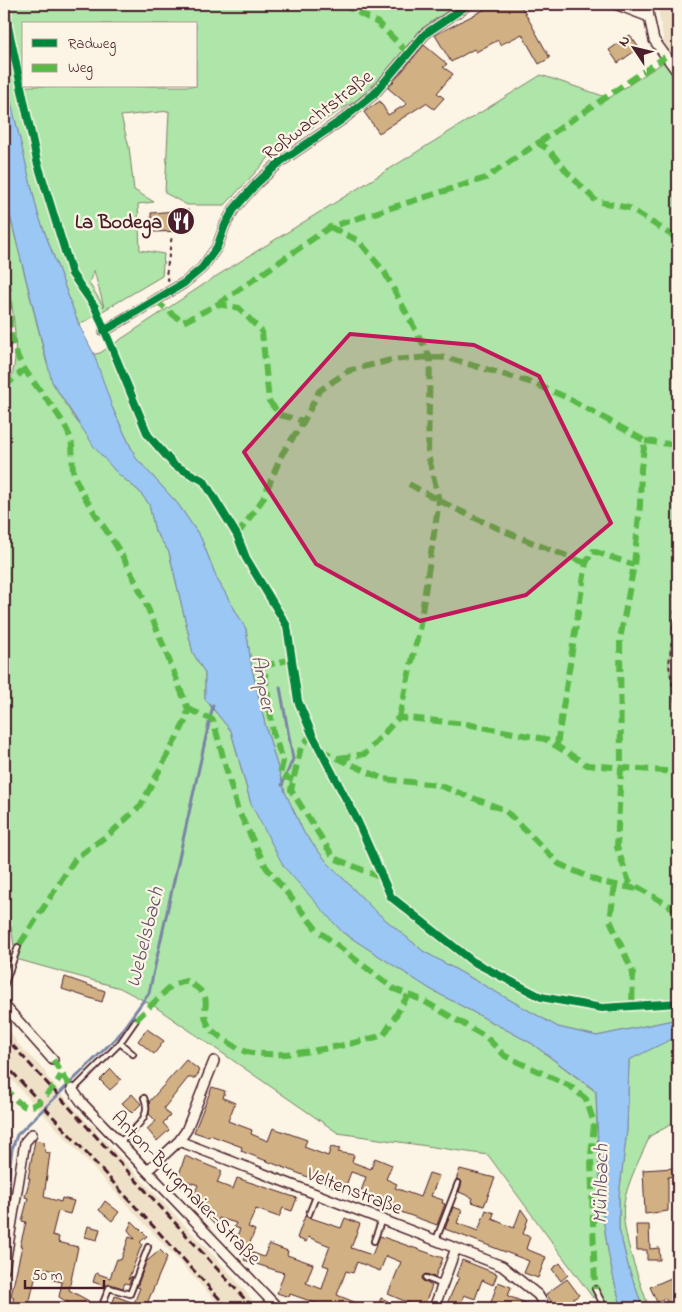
<svg xmlns="http://www.w3.org/2000/svg" width="682" height="1312" viewBox="0 0 682 1312" font-family="'Indie Flower',sans-serif">
	<rect width="100%" height="100%" fill="#fcf5e5"/>
	<filter id="ink" filterUnits="userSpaceOnUse"><feTurbulence type="fractalNoise" baseFrequency=".02" numOctaves="2"/><feDisplacementMap in="SourceGraphic" scale="10" xChannelSelector="R" yChannelSelector="G"/><feConvolveMatrix kernelMatrix="1 2 1 2 8 2 1 2 1" color-interpolation-filters="sRGB"/></filter>
	<g filter="url(#ink)">
		<path fill="#efe1c8" d="M657 4H678V73L667 60Z
			M4 1027 12 1034 17 1043 44 1070 47 1077 90 1125H94L97 1132 230 1273 259 1308H222L23 1092 4 1071Z"/>
		<path fill="#aee5a8" stroke="#7c826a" fill-rule="evenodd" d="M4 4H458L421 29 386 72 357 100 276 150 225 205H187L165 193 169 111 121 116 129 147 134 190 154 202 138 204 140 250 164 254 162 276 79 325 38 214 9 95 4 73ZM24 24H196V86H24ZM94 270V271L104 307 89 283Z
			M667 60 678 73V557L673 575 676 602 669 665 678 717 675 746 678 760V1019L597 1036 558 1027 423 951 374 910 327 862 304 833 285 792 265 724 252 669 246 629 217 579 201 538 178 504 136 458 112 407 52 382 73 416 117 473 139 491 149 504 155 531 169 552 193 653 205 673V699L231 731 251 804 342 932 430 989 531 1043 596 1092C598 1164 600 1239 622 1308H606L595 1290 593 1298 488 1155 338 1133 154 1006 120 988 16 959 11 927 4 923V388C26 368 10 299 7 271L4 262V192L47 364 100 353 215 277 541 75 609 98Z
			M675 1036H678V1121L650 1136C641 1157 627 1182 624 1204 620 1231 640 1282 649 1308H643L629 1269 619 1229V1196L627 1130 629 1060Z"/>
		<path fill="#9ac7f4" stroke="#7a84a4" d="M4 73 38 214 79 325 94 354 112 407 136 458 178 504 201 538 217 579 246 629 252 669 265 724 285 792 304 833 327 862 374 910 423 951 558 1027 597 1036 678 1019V1036L629 1060 627 1130 619 1196V1229L629 1269 643 1308H622C599 1237 599 1165 596 1091L531 1043 430 989 342 932 284 867 251 804 231 731 205 699V673L193 653 169 552 155 531 149 504 139 491 117 473 95 448 52 382 4 192Z"/>
		<g fill="none" stroke-linecap="round" stroke-linejoin="round">
			<path stroke="#7a84a4" stroke-width="3" d="M280 687 293 759 282 785
				M4 1209 12 1149 17 1135 117 1037 149 993 213 705"/>
		</g>
		<path fill="#d1b184" stroke="#4a1f2b" d="M501 4H520L550 58 539 64 522 34 500 45 498 40 476 52 474 49 451 62 435 35 491 6 492 9Z
			M630 35 639 48 618 63 609 50Z
			M424 45 447 64 443 67 453 74 437 93 444 98 434 109 426 103 379 133 364 112 380 101 388 115 407 104 388 88Z
			M189 210V231L152 232 151 213Z
			M65 977 105 991 102 1002 62 989Z
			M147 1029 164 1041 154 1054 138 1041Z
			M186 1060 198 1069 199 1073 195 1078H188L164 1108 170 1116 163 1123 169 1130 157 1141 147 1129 156 1121 149 1114V1102Z
			M111 1069 121 1080 110 1090 100 1080Z
			M212 1087 225 1091 223 1098 235 1103 228 1121 252 1130 251 1134 268 1141 273 1128 307 1140 304 1147 328 1156 331 1147 340 1149 338 1152 354 1155 352 1162 371 1169 375 1158 392 1165 386 1179 397 1184 395 1188 420 1197 429 1173 439 1176 431 1196 443 1200 442 1203 445 1204 437 1225 359 1197 366 1177 351 1172 344 1191 241 1151 242 1147 210 1135 209 1137 194 1132Z
			M132 1094 141 1104 132 1113 122 1103Z
			M35 1140 44 1142 45 1152 50 1153 44 1197 61 1202 62 1198 74 1201 70 1214 58 1211 52 1235 59 1237 58 1242 78 1247 69 1290 89 1301 85 1308H77L59 1297 62 1282 53 1280 55 1271 38 1267 28 1308H11L14 1297 11 1296 22 1246H20L26 1222 22 1221 28 1198 25 1197 30 1178H28Z
			M185 1156 222 1171 217 1183 233 1189 237 1178 297 1198 292 1211 283 1208 279 1217 256 1209 248 1227 255 1230 248 1248 234 1243 240 1229 234 1227 236 1223 219 1218 215 1225 195 1205 198 1200 193 1198 198 1185 178 1178Z
			M674 1168V1176L668 1177V1211L645 1214 643 1170Z
			M460 1169 495 1178 484 1206 472 1202 473 1198 459 1192 462 1182 456 1180Z
			M105 1201 119 1212 112 1221 99 1210Z
			M453 1207 462 1210 457 1223 478 1231 486 1210 494 1213 492 1219 514 1228 521 1209 528 1219 523 1234 530 1237 526 1249 546 1257 538 1278 524 1273 529 1261 445 1229Z
			M305 1216 341 1228 345 1218 360 1224 351 1248 372 1255 380 1236 443 1258 435 1277 426 1274 422 1277 423 1281 432 1286 423 1308H407L409 1303 388 1294 401 1262 386 1256 380 1271 357 1262 353 1273 346 1271 337 1295 369 1308H330L290 1294 289 1297 277 1293 284 1273 244 1260 248 1251 264 1257 269 1244 288 1251 287 1255 313 1264 306 1283 322 1289 329 1267 323 1265 330 1246 308 1237 306 1242 297 1238Z
			M132 1221 147 1236 140 1242 142 1244 128 1280 132 1276 129 1284 125 1283 123 1288 110 1284 105 1286 93 1282 96 1273 110 1278 117 1259 121 1260 129 1237 135 1239 128 1230Z
			M636 1225H649L650 1249 659 1248 660 1260H647V1250H637Z
			M88 1226 100 1229 97 1240 85 1237Z
			M160 1250 167 1257 145 1308H111L115 1296 134 1303 140 1288 137 1287 146 1262Z
			M462 1260 497 1274 493 1285 482 1280 475 1299 464 1295 459 1308H445L459 1277 456 1276Z
			M560 1263 568 1275 561 1281 552 1269Z
			M678 1275V1306L670 1308 665 1298 657 1302 650 1287Z
			M567 1279 579 1295 561 1308H556L546 1294Z
			M498 1282 511 1287 508 1296 539 1308H498L490 1305Z
			M381 1298 388 1301 386 1308H377Z"/>
		<g fill="none" stroke-linecap="round" stroke-linejoin="round">
			<g stroke="#4a1f2b" stroke-width="8">
				<path id="lane" d="M4 986 18 947
					M120 1043 133 1054
					M73 1090 120 1043 136 1020
					M120 1142C133 1129 153 1118 144 1098
					M309 1214 317 1194
					M436 1240 458 1183
					M374 1241 382 1219
					M426 1278 443 1285
					M595 1289 605 1308
					M101 1308 109 1288 130 1294 148 1247"/>
			</g>
			<g stroke="#4a1f2b" stroke-width="12">
				<path id="street" d="M615 4 649 17 654 40 678 73
					M647 4 649 17
					M104 331 184 283 202 268 217 247 225 225 234 209 256 184 280 162 343 119 374 94 425 34 469 4
					M4 1005 53 1060
					M72 1089 83 1104 278 1308
					M179 1141 186 1131 214 1061
					M148 1170 179 1141 502 1266 538 1295 546 1308
					M4 1270 25 1142 32 1134
					M434 1308 456 1248"/>
			</g>
			<path stroke="#4a1f2b" stroke-width="2" stroke-dasharray="4 4" stroke-linecap="butt" d="M169 281 166 276 172 235
				M678 555 673 575 676 602 669 665 678 717
				M678 723 675 746 678 753"/>
			<use href="#lane" stroke="#fcf5e5" stroke-width="4.5"/>
			<use href="#street" stroke="#fcf5e5" stroke-width="9"/>
			<path stroke="#4a1f2b" stroke-width="3" stroke-dasharray="8 4" stroke-linecap="butt" d="M4 1036 253 1308
				M4 1063 228 1308"/>
			<path stroke="#58b947" stroke-width="6" stroke-dasharray="12 6" stroke-linecap="butt" d="M342 4 378 23 408 53
				M538 143 665 57
				M330 227 359 241 385 273 430 357 428 454 439 501 419 631 399 717
				M4 262C14 291 4 326 17 355 29 383 59 408 70 437 75 450 70 466 75 478 88 507 109 532 124 559 150 607 168 658 188 709L186 720 141 805 112 832 75 859 18 947
				M155 301 183 322 218 304 239 308 262 332 269 401 280 415 304 421 319 391 348 371 391 360 430 357 448 358 533 383 570 399 645 441 641 468 640 505 634 565 620 639 621 767 617 847 629 882 678 911
				M218 304 330 227 486 178 538 143 549 150 568 173 596 201 629 208 678 239
				M4 387 24 370
				M645 441 678 445
				M409 484C465 516 525 541 586 563
				M237 535 263 499 282 454 304 421
				M292 659 264 666 273 733 283 761 280 775 293 780
				M188 709 213 720 237 808 266 867 317 930 394 989 422 1000 486 1037 505 1056 570 1086 586 1099 594 1123 591 1157 595 1289
				M312 734 301 747 291 790 334 858 382 878
				M557 745 586 563 593 551 634 565
				M320 750 383 779 438 785 505 810 559 864 600 882 637 889
				M339 758 365 754 399 717 466 724 545 739 587 765 678 772
				M615 885 610 920 633 973 632 1006
				M136 1020 172 985 186 981C223 1000 193 1008 212 1030 216 1035 241 1051 247 1052 285 1060 348 1045 384 1035L408 995
				M53 1060 72 1089
				M4 1086C9 1092 16 1102 24 1106 36 1112 57 1084 61 1075"/>
			<g stroke="#fcf5e5" stroke-width="11">
				<path id="cycleway" d="M6 4 8 26 37 161 72 274 95 307 148 435 174 465 204 481 237 535 246 558 287 626 298 701 312 734 358 822 391 897 472 961 541 997 602 1008 678 1003
					M104 331 184 283 202 268 217 247 225 225 234 209 256 184 280 162 343 119 374 94 425 34 469 4"/>
			</g>
			<use href="#cycleway" stroke="#00873e" stroke-width="8"/>
		</g>
	</g>
	<path fill="#c2185b" fill-opacity="0.2" stroke="#c2185b" stroke-width="4" stroke-linejoin="round" d="M350 334 474 345 539 376 611 523 526 595 420 621 316 564 244 452Z"/>
	<defs>
		<g id="restaurant-disc" transform="scale(1.4375)"><circle r="9.5" fill="#4a1f2b" stroke="#fcf5e5"/><path d="M-5-6h1v4h1v-4h1v4h1v-4h1v5L-1.5 .5V6h-2V.5L-5-1ZM5-6V6H3V1.5H1.5Q1.5-4 5-6Z" fill="#fff"/></g>
	</defs>
	<g fill-rule="evenodd">
		<use href="#restaurant-disc" x="181" y="221"/>
	</g>
	<g text-anchor="middle" stroke-width="4.5" stroke-linejoin="round" paint-order="stroke">
		<g font-size="20" fill="#4a1f2b" stroke="#fcf5e5">
			<text transform="translate(317 114) rotate(-38)" y="7">Roßwachtstraße</text>
			<text transform="translate(187 1187) rotate(46)" y="7">Anton-Burgmaier-Straße</text>
			<text transform="translate(355 1190) rotate(21)" y="7">Veltenstraße</text>
		</g>
		<g font-size="20" font-weight="bold" fill="#4a1f2b" stroke="#fcf5e5" text-anchor="end">
			<text x="162" y="228">La Bodega</text>
		</g>
		<g font-size="21" font-style="italic" fill="#625167" stroke="#fcf5e5">
			<text transform="translate(264 683) rotate(79)" y="7">Amper</text>
			<text transform="translate(144 937) rotate(-76)" y="7">Webelsbach</text>
			<text transform="translate(600 1184) rotate(-89)" y="7">Mühlbach</text>
		</g>
	</g>
	<rect width="682" height="1312" fill="none" stroke="#fcf5e5" stroke-width="20"/>
	<rect x="10" y="10" width="662" height="1292" fill="none" stroke="#4a1f2b" stroke-width="2" filter="url(#ink)"/>
	<rect x="22" y="22" width="175" height="65" fill="#fcf5e5" stroke="#b59f9b"/>
	<rect x="32" y="39" width="25" height="8" fill="#00873e" stroke="#b59f9b"/>
	<text x="68" y="48" font-size="15" fill="#4a1f2b">Radweg</text>
	<rect x="32" y="64" width="25" height="8" fill="#58b947" stroke="#b59f9b"/>
	<text x="68" y="72" font-size="15" fill="#4a1f2b">Weg</text>
	<g transform="translate(634 48) rotate(305)" stroke="#fcf5e5" stroke-width="4" paint-order="stroke">
	<path d="M0-4L9 19L0 12L-9 19Z" fill="#4a1f2b"/>
	<text y="-8" font-size="14" font-weight="bold" text-anchor="middle" fill="#4a1f2b">N</text>
	</g>
	<path d="M25 1280v8h79v-8" fill="none" stroke="#4a1f2b" stroke-width="2.5"/>
	<text x="32" y="1280" font-size="15" fill="#4a1f2b" stroke="#fcf5e5" stroke-width="4" paint-order="stroke">50 m</text>
</svg>
